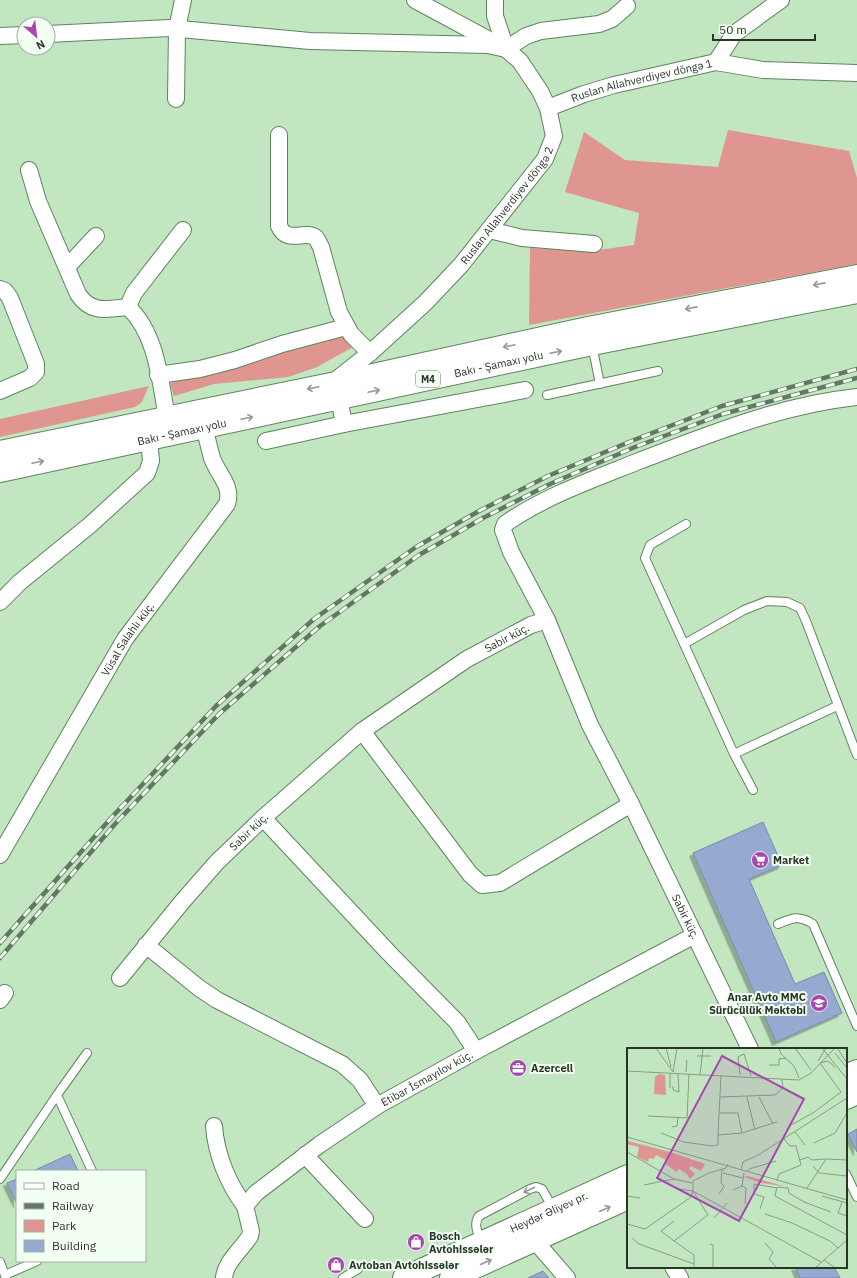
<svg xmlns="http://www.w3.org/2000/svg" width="857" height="1278" viewBox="0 0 857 1278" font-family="'IBM Plex Sans',sans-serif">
	<defs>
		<filter id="shadow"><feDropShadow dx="-3.5" dy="3.5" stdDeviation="0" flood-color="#0004"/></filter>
	</defs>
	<rect width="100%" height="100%" fill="#c1e6c0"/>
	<path fill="#df9690" d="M728 130 849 151 857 178V264L529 325 530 248 591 251 634 245 639 213 565 192 584 132 625 160 718 167Z
		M340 333 353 347 317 367 288 377 214 384 174 396 170 383Z
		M149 386 142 402 135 407 0 437V419Z"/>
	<path fill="#95a9d1" stroke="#7689b0" filter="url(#shadow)" d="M763 822 782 865 749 879 795 984 824 972 842 1013 776 1042 693 853Z
		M857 1129V1152L848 1134Z
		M70 1154 78 1171H33Z
		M17 1179V1204L7 1183Z
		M795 1267H834L840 1278H800Z
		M543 1271 549 1278H528Z"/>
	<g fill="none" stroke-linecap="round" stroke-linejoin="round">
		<g stroke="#608260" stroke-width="10">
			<path id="lane" d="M592 345 600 384
				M547 395 658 371
				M686 524 650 545 645 558 734 754 753 790
				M684 644 744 610 767 601 787 602 800 608 806 621 857 755
				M734 754 837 706
				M778 924C793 918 798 915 813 924L857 1026
				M57 1095 92 1171
				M846 1174 857 1197
				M0 1179 57 1095 87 1053
				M481 1242C478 1233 473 1224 479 1216L530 1189 536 1187 542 1189 554 1210
				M0 1262 6 1278
				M5 1275 37 1261
				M343 1278 358 1269"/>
		</g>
		<g stroke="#608260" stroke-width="18">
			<g id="street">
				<path d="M495 0V16L506 49"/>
				<path d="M48 34 169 28 310 41 488 45 506 49 526 36 541 31 599 24 612 19 627 6"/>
				<path d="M0 36 24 35"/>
				<path d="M716 62 734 34 781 0"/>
				<path d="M176 99 177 29 183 0"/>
				<path id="s1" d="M548 108 584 94 614 85 716 62 763 70 857 73"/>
				<path d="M279 135V226C287 245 305 229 316 238 318 240 319 244 321 247L339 312 351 334 370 353"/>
				<path d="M29 170 38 201 78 294C91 314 107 309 128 307"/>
				<path d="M489 230 522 238 594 244"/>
				<path d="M67 267 96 236"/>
				<path d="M0 289 5 291 10 298 36 364V372L30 378 0 391"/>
				<path d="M158 375 200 369 235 360 282 344 346 327"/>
				<path d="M167 418C160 381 157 334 128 307L134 293 183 230"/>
				<path id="s2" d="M344 424 336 383 337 379 370 353 425 303 461 265 545 159 554 136 548 108 540 91 520 61 506 49 415 0"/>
				<path d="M266 441 344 424 525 390"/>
				<path d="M0 602 20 582 90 525 147 473 151 461 149 438"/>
				<path d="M547 620 511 552 503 530 505 524C545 496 594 479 639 461 710 434 781 405 857 397"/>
				<path d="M362 731 470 874 482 885 500 883 631 804"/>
				<path d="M263 818 389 953 457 1022 476 1051"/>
				<path id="s3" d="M0 855 125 639 227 504C233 486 218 475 212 458 209 448 207 437 204 427"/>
				<path d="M146 945 199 988 217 1000 342 1064 360 1080 377 1106"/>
				<path id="s4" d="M120 978 182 902 217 862 263 818 362 731 467 659 531 625 547 620 590 725 631 804 750 1049"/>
				<path d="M0 1000 5 993"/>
				<path d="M214 1126C216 1154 228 1184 245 1206"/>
				<path d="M305 1155 365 1219"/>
				<path d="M535 1241 567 1278"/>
				<path d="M673 1267 680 1278"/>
				<path id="s5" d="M224 1278C225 1262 242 1249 250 1236L251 1231 245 1206 256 1193 319 1145 377 1106 476 1051 695 935"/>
			</g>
		</g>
		<g stroke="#608260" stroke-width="24">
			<g id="secondary">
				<path d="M846 1076 857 1071"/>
				<path d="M846 1098 857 1093"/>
				<path id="s6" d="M404 1278 628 1176"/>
				<path d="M451 1278 628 1198"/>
			</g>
		</g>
		<g stroke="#608260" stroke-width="24">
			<g id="highway">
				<path d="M0 452 336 383 588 328 857 276"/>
				<path id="s7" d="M0 471 592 344 857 292"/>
			</g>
		</g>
		<use href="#lane" stroke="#fff" stroke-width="8"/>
		<use href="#street" stroke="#fff" stroke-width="16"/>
		<use href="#secondary" stroke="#fff" stroke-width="22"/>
		<use href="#highway" stroke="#fff" stroke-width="22"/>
		<g stroke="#617861" stroke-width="4.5">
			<path id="rail" d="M0 943 112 817 216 706 314 619 416 547 479 511 548 476 634 440 722 406 857 369
				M0 958 115 824 219 714 320 626 419 555 483 518 550 484 635 447 723 414 857 378"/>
		</g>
		<use href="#rail" stroke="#f3fff3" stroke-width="3" stroke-dasharray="9" stroke-linecap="butt"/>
	</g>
	<defs><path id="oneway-shaft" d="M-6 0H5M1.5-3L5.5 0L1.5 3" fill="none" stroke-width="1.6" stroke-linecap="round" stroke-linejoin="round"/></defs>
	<g stroke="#949a94">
		<use href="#oneway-shaft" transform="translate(819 284) rotate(169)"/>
		<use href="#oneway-shaft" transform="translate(691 308) rotate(169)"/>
		<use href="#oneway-shaft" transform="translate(509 346) rotate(168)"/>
		<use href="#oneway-shaft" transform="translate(556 352) rotate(-12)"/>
		<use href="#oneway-shaft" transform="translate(313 388) rotate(168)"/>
		<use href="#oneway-shaft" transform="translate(374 391) rotate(-12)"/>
		<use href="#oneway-shaft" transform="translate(247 418) rotate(-12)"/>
		<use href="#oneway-shaft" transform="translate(38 462) rotate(-12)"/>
		<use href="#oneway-shaft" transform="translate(529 1190) rotate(156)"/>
		<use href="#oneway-shaft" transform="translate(605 1209) rotate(-25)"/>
		<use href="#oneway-shaft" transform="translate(486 1262) rotate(-24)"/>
	</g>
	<defs>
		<g id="supermarket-disc" transform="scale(0.9)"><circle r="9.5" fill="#a747af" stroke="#f3fff3"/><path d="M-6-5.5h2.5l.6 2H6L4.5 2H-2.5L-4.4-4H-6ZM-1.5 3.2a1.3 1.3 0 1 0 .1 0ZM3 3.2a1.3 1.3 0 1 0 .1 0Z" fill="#fff"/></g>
		<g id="university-disc" transform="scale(0.9)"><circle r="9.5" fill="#a747af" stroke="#f3fff3"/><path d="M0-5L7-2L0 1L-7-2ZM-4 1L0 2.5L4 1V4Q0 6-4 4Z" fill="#fff"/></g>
		<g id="office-disc" transform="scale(0.9)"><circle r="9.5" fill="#a747af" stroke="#f3fff3"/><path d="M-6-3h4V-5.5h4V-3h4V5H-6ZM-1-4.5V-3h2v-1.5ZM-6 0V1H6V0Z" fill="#fff"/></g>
		<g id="shop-disc" transform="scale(0.9)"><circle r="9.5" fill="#a747af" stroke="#f3fff3"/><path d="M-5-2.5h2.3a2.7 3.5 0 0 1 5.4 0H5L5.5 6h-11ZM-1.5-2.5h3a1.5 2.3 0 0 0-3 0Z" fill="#fff"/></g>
	</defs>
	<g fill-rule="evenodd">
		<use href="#supermarket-disc" x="760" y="860"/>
		<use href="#university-disc" x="819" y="1003"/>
		<use href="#office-disc" x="518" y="1068"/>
		<use href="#shop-disc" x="416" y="1242"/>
		<use href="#shop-disc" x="336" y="1265"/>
	</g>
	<g text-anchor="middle" stroke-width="4" stroke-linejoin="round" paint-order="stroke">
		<rect fill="#f3fff3" stroke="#657265" stroke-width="1" x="416" y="371" width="24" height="16" rx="3"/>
		<g font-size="10" font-weight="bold" fill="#283628">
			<text x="428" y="383">M4</text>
		</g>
		<g font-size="11" fill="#283628" stroke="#f3fff3">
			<text dy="4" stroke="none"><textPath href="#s1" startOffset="98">Ruslan Allahverdiyev döngə 1</textPath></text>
			<text dy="4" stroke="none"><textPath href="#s2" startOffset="290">Ruslan Allahverdiyev döngə 2</textPath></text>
			<text dy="4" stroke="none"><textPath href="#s7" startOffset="510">Bakı - Şamaxı yolu</textPath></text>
			<text dy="4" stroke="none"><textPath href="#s7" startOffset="186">Bakı - Şamaxı yolu</textPath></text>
			<text dy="4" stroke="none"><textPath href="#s4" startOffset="519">Sabir küç.</textPath></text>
			<text dy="4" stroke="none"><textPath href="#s3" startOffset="251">Vüsal Salahlı küç.</textPath></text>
			<text dy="4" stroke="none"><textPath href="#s4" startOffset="195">Sabir küç.</textPath></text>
			<text dy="4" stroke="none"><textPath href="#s4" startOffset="891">Sabir küç.</textPath></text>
			<text dy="4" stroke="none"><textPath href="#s5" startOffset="304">Etibar İsmayılov küç.</textPath></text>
			<text dy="4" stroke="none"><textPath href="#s6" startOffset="159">Heydər Əliyev pr.</textPath></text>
		</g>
		<g font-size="11" font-weight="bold" fill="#283628" stroke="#f3fff3" text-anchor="start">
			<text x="773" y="864">Market</text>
			<text x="806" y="1001" text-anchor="end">Anar Avto MMC<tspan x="806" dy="13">Sürücülük Məktəbi</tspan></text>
			<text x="531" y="1072">Azercell</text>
			<text x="429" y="1240">Bosch<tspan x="429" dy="13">Avtohissələr</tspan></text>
			<text x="349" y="1269">Avtoban Avtohissələr</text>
		</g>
	</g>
	<g transform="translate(627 1048)">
		<rect width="220" height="220" fill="#c1e6c0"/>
		<path d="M32 26 38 27 39 47 27 46 28 29ZM1 93 43 104 78 116 74 123 64 118 62 121 68 126 63 131 60 126 52 121 49 124 39 116V112L29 107 27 111 22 110 21 114 10 109 12 99 0 96ZM120 128 157 138 134 135 117 129Z" fill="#df9690"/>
		<path fill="none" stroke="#84a083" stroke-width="1" d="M29 0 46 24M39 0 44 19M152 0 154 6 167 18 172 30M168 0 184 22M195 0 220 31M210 0 220 15M208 5 220 20M70 8H84M191 13 199 0M193 15 201 13 208 19M142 17H152V11L159 10M0 23 172 32 184 25 208 0M46 24 50 0M59 24 60 12M73 27 76 0M94 27 91 87 115 85 150 74M113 27 111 9 117 6 124 28M46 38V42L52 44 51 26M43 40V25M93 49 148 47 156 40 155 32M120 49 128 82M132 49 146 76M93 65H111L115 85M21 68 60 70 62 26M162 78 186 65 214 44 193 15M45 79 50 78 51 70M168 84 178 97M34 85 57 94 85 98 91 97V87M0 89 220 152M187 95 208 85 220 65M0 104 47 131 65 135M173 112 181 109 185 112 199 111M186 118 192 125 220 128M114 122 116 114 133 106 220 50M120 124 122 121 149 113M96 125 116 130M150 133 152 126 174 117 169 98H163L157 91M17 137 47 131M115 138 119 140 118 156M161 140 150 139 148 148 220 187M161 140 162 145 177 154 204 164M180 140 199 111 220 112M52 141 66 143 194 214M106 142 115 138 117 125M92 146 97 138 94 135 95 121M0 148 13 150M195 148 220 155M215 154 211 165 220 168M133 161 137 149 127 146V136L150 140M138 166 165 175 203 193 211 200M87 170 100 155M47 173 34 183 47 193M0 176 18 181 64 149 66 143M5 190 12 196 67 216M138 195 146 204 142 211 150 220M83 196 86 197V220M197 212 208 220M67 220V207L47 193 81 167 66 143V133L82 125 99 120 101 116M188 220 220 192"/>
		<path fill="#a747af" fill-opacity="0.15" stroke="#a747af" stroke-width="2" d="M95 8 177 51 112 173 30 130Z"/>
		<rect width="220" height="220" fill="none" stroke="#283628" stroke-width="2"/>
	</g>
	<rect x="16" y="1170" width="130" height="92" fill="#f3fff3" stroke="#a2afa2"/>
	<rect x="24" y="1183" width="20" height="6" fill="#ffffff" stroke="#a2afa2"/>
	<text x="52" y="1190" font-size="12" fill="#283628">Road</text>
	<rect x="24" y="1203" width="20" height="6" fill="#617861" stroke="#a2afa2"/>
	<text x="52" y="1210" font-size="12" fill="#283628">Railway</text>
	<rect x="24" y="1220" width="20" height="12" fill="#df9690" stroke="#a2afa2"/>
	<text x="52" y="1230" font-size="12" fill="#283628">Park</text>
	<rect x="24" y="1240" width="20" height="12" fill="#95a9d1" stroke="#a2afa2"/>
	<text x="52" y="1250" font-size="12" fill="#283628">Building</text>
	<g transform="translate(36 36) rotate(152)"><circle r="19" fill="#f3fff3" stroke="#a2afa2"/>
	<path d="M0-3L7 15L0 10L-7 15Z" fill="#a747af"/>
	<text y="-6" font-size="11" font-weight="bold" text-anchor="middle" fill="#283628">N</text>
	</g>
	<path d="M713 34v6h102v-6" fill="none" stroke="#283628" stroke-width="2"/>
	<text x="719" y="34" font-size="12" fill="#283628" stroke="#f3fff3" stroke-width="3" paint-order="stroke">50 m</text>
</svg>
